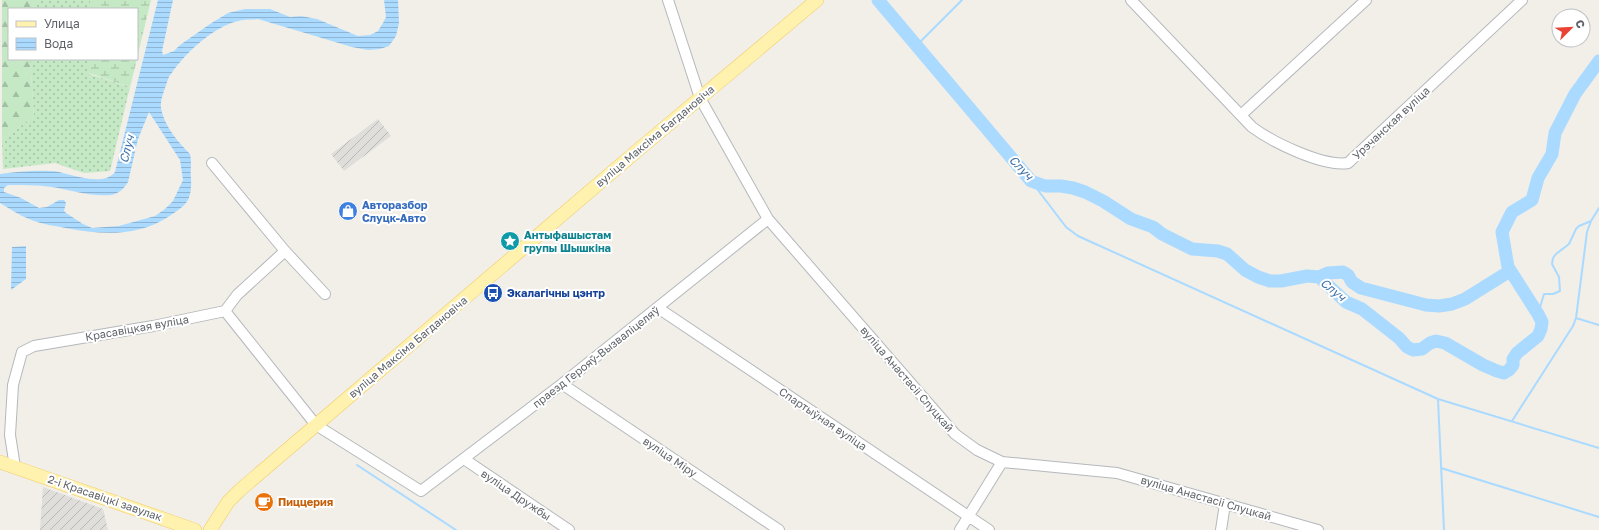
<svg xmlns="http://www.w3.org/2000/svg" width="1599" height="530" viewBox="0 0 1599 530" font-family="'Golos Text',sans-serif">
	<defs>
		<pattern id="industrial-furrows" width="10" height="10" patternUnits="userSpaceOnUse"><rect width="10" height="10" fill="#e0deda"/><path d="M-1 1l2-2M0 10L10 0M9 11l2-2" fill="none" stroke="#b9b8b5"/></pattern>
		<pattern id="grass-dots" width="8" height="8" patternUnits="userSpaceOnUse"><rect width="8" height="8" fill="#c5e8c5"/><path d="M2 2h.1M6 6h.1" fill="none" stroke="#a3c0a4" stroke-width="1.8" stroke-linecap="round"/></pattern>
		<pattern id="forest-firs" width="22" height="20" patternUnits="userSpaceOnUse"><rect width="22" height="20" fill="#c5e8c5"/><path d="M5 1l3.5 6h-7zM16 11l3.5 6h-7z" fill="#a3c0a4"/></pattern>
		<pattern id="wetland-marsh" width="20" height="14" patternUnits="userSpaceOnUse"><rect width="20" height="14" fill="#c5e8c5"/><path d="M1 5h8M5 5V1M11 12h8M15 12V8" fill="none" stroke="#a3c0a4"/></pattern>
		<pattern id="water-rules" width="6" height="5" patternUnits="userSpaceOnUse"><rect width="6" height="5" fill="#aadaff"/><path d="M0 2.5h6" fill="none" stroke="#8eb4d2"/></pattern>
	</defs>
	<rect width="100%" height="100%" fill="#f1efe8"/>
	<path fill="url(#industrial-furrows)" d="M378 119 391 136 344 171 331 154Z
		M43 487 103 509 108 530H40Z"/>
	<path fill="url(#grass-dots)" d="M35 0H90V9H33Z
		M30 59H89V74L130 87 110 171 84 173 55 163 3 169 2 140 34 116Z"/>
	<path fill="url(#forest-firs)" d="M2 0H35L33 9H9V59H30L34 116 2 140Z"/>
	<path fill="url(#wetland-marsh)" d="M90 0H151L137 58V9H90Z
		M89 59H137L130 87 89 73Z"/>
	<path fill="url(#water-rules)" fill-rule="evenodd" d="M158 0H173L162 51 163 55 174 51 180 45 210 24 228 13 245 9H270L290 17 301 16 317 19 358 36 370 35 378 31 383 23 386 17 384 0H398L399 23 396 36 389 46 380 49 368 50 352 47 258 19C253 20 248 19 243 20 216 24 186 52 171 74 168 77 167 83 165 88 163 94 160 101 161 108 164 126 178 142 190 154 192 162 190 171 191 178 192 201 187 205 168 217 139 236 103 235 71 229 57 226 43 225 29 219 19 215 10 209 0 203V174C16 172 33 170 50 171 67 171 101 189 115 172ZM149 112 180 160 183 180 173 201 165 209 155 216 119 226 92 228 83 224 66 213 64 211 66 203 64 200H59L47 207 39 208 21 198 4 192V188L8 185C23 185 38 185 52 187 71 190 92 197 111 195 118 194 124 189 128 182L138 139Z
		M26 246V279L11 290 12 247Z"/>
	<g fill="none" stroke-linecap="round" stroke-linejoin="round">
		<path stroke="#aadaff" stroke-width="2" d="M916 46 962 0
			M1031 181 1066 227 1078 236 1438 399 1599 448
			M1538 314 1544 294H1553L1560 291 1559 277 1552 264 1553 258 1556 254 1569 244 1576 229 1579 226 1591 221
			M1576 318 1599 325
			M1438 399 1444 530
			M1512 421 1573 326 1576 318 1587 232 1591 221 1599 208
			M357 465 456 530
			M1441 468 1599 517"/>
		<path stroke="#aadaff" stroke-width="13" d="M878 0 1031 181 1045 186H1061L1073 188 1085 192 1103 201 1131 219 1153 227 1162 234 1192 249 1218 251 1227 254 1245 270 1258 277 1270 281H1281L1307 276 1319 277 1346 302 1362 309 1399 338 1407 347 1413 350 1422 349 1430 343 1436 341 1445 343 1483 365 1497 371 1504 373 1509 370 1513 365V359L1517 353 1538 336 1541 329 1542 322 1538 314 1508 267 1502 232 1512 212 1532 200 1538 178 1552 154 1555 133 1575 94 1599 61
			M1319 277 1328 273 1343 272 1348 275 1352 282 1361 288 1426 305 1439 306 1452 304 1465 299 1510 271"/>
		<g stroke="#b5b8bc" stroke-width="12">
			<path id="minor" d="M668 0 700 98 768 219 955 434 977 450 1002 462 1117 473 1318 530
				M1131 0 1252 127C1272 142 1323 167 1348 163L1522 0
				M1241 115 1366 0
				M212 163 285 251 325 294
				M658 308 989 530
				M225 311 237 295 285 251
				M562 384 779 530
				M464 459 569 530
				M15 467 10 435 13 385 22 352 34 346 153 326 225 311 316 425 421 491 562 384 768 219
				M960 530 1002 462
				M1221 530 1225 504"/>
		</g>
		<g stroke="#f2c960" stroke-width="14">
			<path id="major" d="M0 462 195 530
				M210 530 228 502 240 490 638 150 817 0"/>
		</g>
		<use href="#minor" stroke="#fff" stroke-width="10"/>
		<use href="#major" stroke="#fff2af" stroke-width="13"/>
	</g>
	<defs>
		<g id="shop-disc" transform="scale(1)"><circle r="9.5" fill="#3f7fe0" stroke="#fff"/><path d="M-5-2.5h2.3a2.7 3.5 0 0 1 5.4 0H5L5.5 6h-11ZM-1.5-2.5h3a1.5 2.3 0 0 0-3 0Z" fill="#fff"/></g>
		<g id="sight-disc" transform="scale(1)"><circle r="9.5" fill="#0f9aa8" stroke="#fff"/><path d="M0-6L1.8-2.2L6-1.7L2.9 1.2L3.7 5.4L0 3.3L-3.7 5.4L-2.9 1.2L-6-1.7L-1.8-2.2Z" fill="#fff"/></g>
		<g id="bus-disc" transform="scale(1)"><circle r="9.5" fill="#1a4fb4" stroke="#fff"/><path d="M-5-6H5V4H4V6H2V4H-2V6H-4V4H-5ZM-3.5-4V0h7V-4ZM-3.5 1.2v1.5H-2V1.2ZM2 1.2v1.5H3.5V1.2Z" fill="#fff"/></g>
		<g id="cafe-disc" transform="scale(1)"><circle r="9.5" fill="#e8710a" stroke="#fff"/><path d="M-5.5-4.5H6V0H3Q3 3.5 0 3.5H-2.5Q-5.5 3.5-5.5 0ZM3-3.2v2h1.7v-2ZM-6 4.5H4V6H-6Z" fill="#fff"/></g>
	</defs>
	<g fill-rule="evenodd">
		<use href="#shop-disc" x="348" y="211"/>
		<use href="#sight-disc" x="510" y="241"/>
		<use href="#bus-disc" x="493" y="293"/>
		<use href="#cafe-disc" x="264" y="502"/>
	</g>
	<g text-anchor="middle" stroke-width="4" stroke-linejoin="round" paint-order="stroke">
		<g font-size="11" fill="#5f6368" stroke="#fff">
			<text transform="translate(1391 123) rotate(-43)" y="4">Урэчанская вуліца</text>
			<text transform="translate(655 136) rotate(-40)" y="4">вуліца Максіма Багдановіча</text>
			<text transform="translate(137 328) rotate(-10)" y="4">Красавіцкая вуліца</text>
			<text transform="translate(408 347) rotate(-40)" y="4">вуліца Максіма Багдановіча</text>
			<text transform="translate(596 357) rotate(-38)" y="4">праезд Герояў-Вызваліцеляў</text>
			<text transform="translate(907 379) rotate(49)" y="4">вуліца Анастасіі Слуцкай</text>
			<text transform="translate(823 419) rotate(34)" y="4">Спартыўная вуліца</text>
			<text transform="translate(670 457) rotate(34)" y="4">вуліца Міру</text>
			<text transform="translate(516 495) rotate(34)" y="4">вуліца Дружбы</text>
			<text transform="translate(105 498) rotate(19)" y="4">2-і Красавіцкі завулак</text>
			<text transform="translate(1206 498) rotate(16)" y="4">вуліца Анастасіі Слуцкай</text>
		</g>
		<g font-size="11" font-weight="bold" fill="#366cbe" stroke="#fff" text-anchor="start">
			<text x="362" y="209">Авторазбор<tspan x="362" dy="13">Слуцк-Авто</tspan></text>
		</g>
		<g font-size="11" font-weight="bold" fill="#0d838f" stroke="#fff" text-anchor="start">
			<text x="524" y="239">Антыфашыстам<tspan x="524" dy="13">групы Шышкіна</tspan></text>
		</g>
		<g font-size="11" font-weight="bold" fill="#164399" stroke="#fff" text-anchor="start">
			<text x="507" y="297">Экалагічны цэнтр</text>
		</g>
		<g font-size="11" font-weight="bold" fill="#c56008" stroke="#fff" text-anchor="start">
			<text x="278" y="506">Пиццерия</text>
		</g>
		<g font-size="12" font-style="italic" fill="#4174aa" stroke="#fff">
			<text transform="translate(127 149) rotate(-76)" y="4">Случ</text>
			<text transform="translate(1021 168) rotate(46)" y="4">Случ</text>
			<text transform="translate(1333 290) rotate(39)" y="4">Случ</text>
		</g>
	</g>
	<rect x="8" y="8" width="130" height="52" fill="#ffffff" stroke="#bfc1c3"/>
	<rect x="16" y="21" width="20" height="6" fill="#fff2af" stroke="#bfc1c3"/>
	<text x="44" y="28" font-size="12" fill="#5f6368">Улица</text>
	<rect x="16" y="38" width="20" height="12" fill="url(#water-rules)" stroke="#bfc1c3"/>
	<text x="44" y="48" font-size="12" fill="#5f6368">Вода</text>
	<g transform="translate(1571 28) rotate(66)"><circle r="19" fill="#ffffff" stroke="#bfc1c3"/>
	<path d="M0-3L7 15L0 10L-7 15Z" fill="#ea4335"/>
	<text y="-6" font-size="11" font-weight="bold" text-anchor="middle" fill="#5f6368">С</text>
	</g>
</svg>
